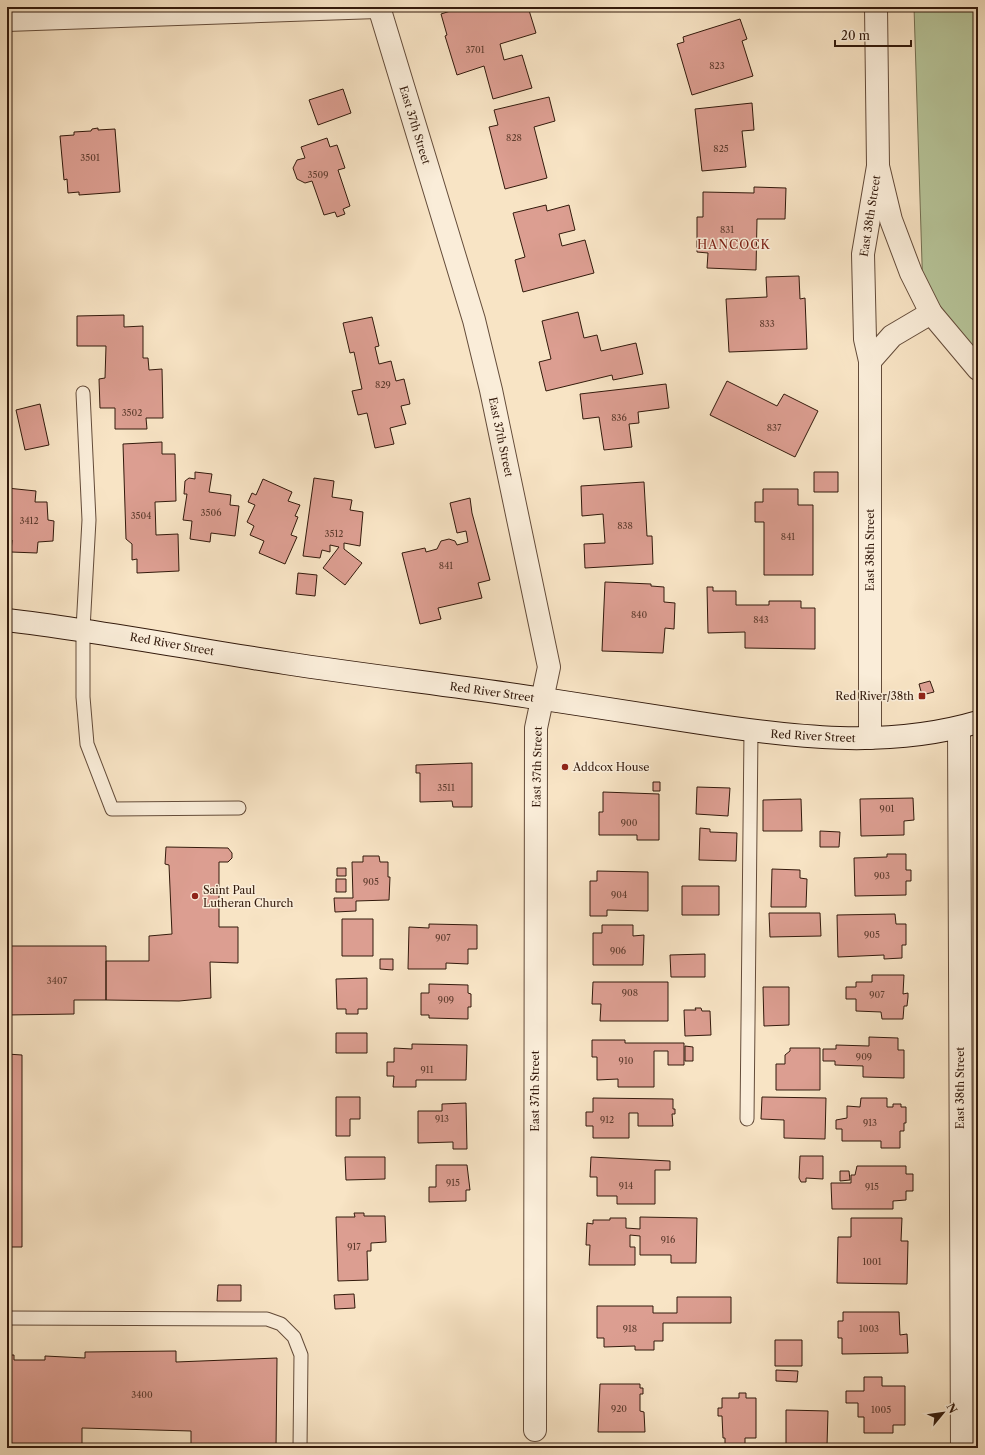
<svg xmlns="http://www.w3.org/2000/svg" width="985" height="1455" viewBox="0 0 985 1455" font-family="'Libre Caslon Text',serif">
	<rect width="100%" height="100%" fill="#f8e4c5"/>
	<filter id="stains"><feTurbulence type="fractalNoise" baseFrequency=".005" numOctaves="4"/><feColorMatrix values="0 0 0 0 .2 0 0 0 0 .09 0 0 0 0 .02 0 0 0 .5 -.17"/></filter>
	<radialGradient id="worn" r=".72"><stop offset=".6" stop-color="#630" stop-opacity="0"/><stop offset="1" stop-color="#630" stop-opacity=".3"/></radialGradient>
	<path fill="#b7c59a" stroke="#757053" d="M914 7H978V350L931 313 923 295Z"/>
	<path fill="#dc9e91" stroke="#331a0c" d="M463 7H528L536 33 500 44 504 60 522 55 532 88 493 99 484 66 457 75 445 36 447 35 441 14Z
		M740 19 747 39 742 41 753 76 692 95 677 44 684 42 683 37Z
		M343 89 351 113 318 125 309 100Z
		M549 97 555 121 534 127 547 178 505 189 489 127 498 125 494 110Z
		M752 103 754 130 742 131 746 167 702 171 695 109Z
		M98 128V130L115 129 120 192 79 195V192L68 193 67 179 64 180 60 136 74 135V132L91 131 92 129Z
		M327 138 330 147 337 145 345 168 338 170 350 206 343 209 345 214 337 217 335 212 324 215 312 181 305 183 297 179 293 168 297 160 305 158 301 147Z
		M754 187 786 188 785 219H757L756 270 707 268 708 253 697 252V217H703V192L754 193Z
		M546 205 547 211 569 205 575 230 559 234 562 246 585 240 594 273 523 292 515 260 525 257 513 213Z
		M799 276 800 299 805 298 807 349 729 352 726 299 767 297 766 277Z
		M578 312 584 338 597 335 601 351 636 343 643 374 613 380 612 375 546 391 539 362 551 359 542 321Z
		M124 315V327L143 326V358H148L149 370 162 369 163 418H146L147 429H115V408H100L99 379 105 378 106 346H77V316Z
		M372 317 379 346 375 347 379 364 391 361 396 381 404 379 410 404 401 406 406 424 390 428 394 444 375 448 367 413 358 415 352 391 362 389 354 352 350 353 343 323Z
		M727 381 777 406 784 394 818 411 795 457 710 415Z
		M666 384 669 408 638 412 639 423 629 424 632 447 604 450 599 417 583 419 580 394Z
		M40 404 49 445 25 450 16 410Z
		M162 442V454H175L176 501 155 502 156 535 178 534 179 571 137 573V559L132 560V544L126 539 123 444Z
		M195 472 212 474 209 492 231 495 230 505 239 506 235 536 211 533 210 542 190 539 192 521 183 520 187 494H184L185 481 189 478 195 479Z
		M814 472H838V492H814Z
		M314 478 334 481 332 497 352 500 350 510 363 512 360 546 344 543V549L362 563 345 585 323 568 339 547 330 545V552L322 550 320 558 303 556Z
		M263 479 292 492 288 501 300 505 295 516 298 517 291 535 297 537 285 564 259 553 264 541 250 535 254 526 247 522 255 505 248 502 252 493 256 495Z
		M644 482 647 536H652L653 564 585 568 584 544 605 543 603 514 582 516 581 486Z
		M7 488 36 491 35 502H47L48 520 54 521 53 541 38 542 37 553 11 552 12 540 7 539Z
		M763 489H798V505H813V575H764V522H755V502H763Z
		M470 498 472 513 490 580 478 583 482 598 438 608 441 619 420 624 402 553 425 548 426 552 437 549 441 541 449 539 455 541 457 545 468 542 466 531 457 533 450 503Z
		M298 573 317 575 315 596 296 594Z
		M605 582 651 584V586L664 587V602L675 603 674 629 665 628 663 653 602 651Z
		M707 587H713V591H736V605H769V601H801V608H815V649L745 648V632L708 633Z
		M930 681 934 692 922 695 919 684Z
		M472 763V807H453L452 801 420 802V773H416V765Z
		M653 782H660V791H653Z
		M697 787 730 788 728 816 696 814Z
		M603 792 659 794V840H637V835H599V812H603Z
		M913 798 914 820 904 821V835L861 836 860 799Z
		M801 799 802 831H763V800Z
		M700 828 710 829V832L737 833 736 861 699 860Z
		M820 831 840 832 839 847H820Z
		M166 847 228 848 232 853V858L228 862H219V927H238V963L210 962 211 998 179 1001 106 1000V961H149V936L172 934 169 865 165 864Z
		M887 854H906V870H911V881H906V895L855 896 854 858 887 857Z
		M363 856H379L380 862H388V877H390L389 900 356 901V911L335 912 334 898H353L352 862H363Z
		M337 868H346V876H337Z
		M772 869 800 870V878L807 879 806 907H771Z
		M597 871 648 872V911L607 910V916H590V881H597Z
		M336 879H346V892H336Z
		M682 886H719V915H682Z
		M769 913H820L821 936 770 937Z
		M895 914 896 924H906V945H902V958L884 959V955L838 957 837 915Z
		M342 919H373V956H342Z
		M429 924 477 925V949H468V964L446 963V969H408L409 927 429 928Z
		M602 925H633V936L644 935 643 965H593V933H602Z
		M7 946H106V1000H74V1014L7 1015Z
		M705 954V977H671L670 955Z
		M380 959H393V970L380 969Z
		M872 975H904L903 994 908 993V997L907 1006H904L903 1019H882L881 1012 856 1011V999H846V987H856V982H872Z
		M367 978V1009H358V1014H346V1009H337L336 979Z
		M593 982H668V1021H600L601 1004H592Z
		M429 984 468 985V993L471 994V1007H468V1019L429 1018V1015H421V993H429Z
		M763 987H789V1025L764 1026Z
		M695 1008H701L702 1011H710L711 1035 685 1036 684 1010H696Z
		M336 1033H367V1053H336Z
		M869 1037 898 1038V1050H904V1078L863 1077V1066L835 1065V1061H823V1049H836V1045L869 1046Z
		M592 1040H625V1043H684V1065H668V1051H654V1087H618V1079L597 1080V1057H592Z
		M412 1044 467 1045 466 1080H416V1087H393L394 1076H387V1062H394V1048L412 1049Z
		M685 1046 693 1047V1061H685Z
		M790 1048H820V1090H776V1064H785V1055L790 1051Z
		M7 1054 22 1055V1247H7Z
		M336 1097H360V1119H350V1136H336Z
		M762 1097 826 1098 825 1139 784 1138V1120L761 1119Z
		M593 1098 673 1099V1109H675V1114H672L673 1126H638V1113H629V1138H593V1126H586V1112H593Z
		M861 1098H887V1107H893V1104H901V1107H906V1123H904V1131H900V1148H881V1141H842V1129H836V1120L847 1118V1106L860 1107Z
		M466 1103 467 1149H453V1142L418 1143V1111H442V1104Z
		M800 1156H823V1179L806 1178V1182H801L799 1178Z
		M345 1157H385V1179L346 1180Z
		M591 1157 670 1161V1170H655V1204H617V1196H597V1177H590Z
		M436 1165H467L470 1190H466V1201L429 1202V1187H436Z
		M857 1166H906V1174H913V1191H906V1200L893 1201V1209H832L831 1183H851V1175H855Z
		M840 1171H849L850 1180 840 1181Z
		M354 1213H364V1216H385L386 1242 371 1243V1251H367L368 1280 338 1281 336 1217H355Z
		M640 1217 697 1218 696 1263H671V1255H640V1236L630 1235V1247H635V1265H589L590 1245H586L587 1223 593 1224V1220H610V1218H626V1228L640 1229Z
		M851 1218H902L901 1241H908L907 1284 837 1283 838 1237H851Z
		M218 1285H241V1301H217Z
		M354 1294 355 1308 335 1309 334 1295Z
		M677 1297H731V1323H663V1341H654V1350H635V1346L604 1347V1338H597V1306H653V1313H677Z
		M843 1312H899L900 1335 907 1334 908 1353 842 1354V1338H838V1321H843Z
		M775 1340H802V1366H775Z
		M176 1351V1362L277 1358 276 1448H191V1431L82 1428V1448H7V1355H14V1360H45V1356L85 1358V1352Z
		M776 1370 798 1371 797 1382 776 1381Z
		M864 1377H882V1386H905V1425H893V1433H864V1417H858V1403H846V1391H864Z
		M600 1384H640V1388H643V1394H640V1411L644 1412 645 1432H598Z
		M739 1393H746V1398H756V1438H745V1446H725V1438H723L722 1416H718V1408H722V1398H739Z
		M786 1410 828 1411 827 1446H786Z"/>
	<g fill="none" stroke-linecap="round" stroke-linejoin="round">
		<g stroke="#644c3a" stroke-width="15">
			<path id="service" d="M83 393 89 520 83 629V697L87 744 112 809 239 808
				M747 1119 751 731
				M7 1318 267 1319 281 1324 294 1337 301 1355 300 1448"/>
		</g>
		<g stroke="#644c3a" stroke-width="24">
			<path id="minor" d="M379 7 474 320 491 390 549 667 536 728 535 1430
				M7 20 377 7
				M870 361 892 336 931 313
				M959 728 962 1448
				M870 738V361L865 339 863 254 878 166"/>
		</g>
		<g stroke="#644c3a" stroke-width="24">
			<path id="tertiary" d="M876 7 878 166 891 220 911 273 931 313 978 369"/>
		</g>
		<g stroke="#331a0c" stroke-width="24">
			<path id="secondary" d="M7 620C100 631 192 649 285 663 371 676 457 686 544 699 596 707 648 715 700 723 792 737 887 749 978 722"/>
		</g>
		<use href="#service" stroke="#faedd9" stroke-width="13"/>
		<use href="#minor" stroke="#faedd9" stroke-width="22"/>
		<use href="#tertiary" stroke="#faedd9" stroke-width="22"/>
		<use href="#secondary" stroke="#faedd9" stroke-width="22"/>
	</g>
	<g fill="#8f2418" stroke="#faedd9" stroke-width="1.5">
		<rect x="918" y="692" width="8" height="8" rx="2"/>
		<circle cx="565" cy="767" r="4"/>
		<circle cx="195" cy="896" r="4"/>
	</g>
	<g text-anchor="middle" stroke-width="3" stroke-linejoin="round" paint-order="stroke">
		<g font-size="9" fill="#5d3b2d">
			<text x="475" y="53">3701</text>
			<text x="717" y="69">823</text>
			<text x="514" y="141">828</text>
			<text x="721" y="152">825</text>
			<text x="90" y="161">3501</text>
			<text x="318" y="178">3509</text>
			<text x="727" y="233">831</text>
			<text x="767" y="327">833</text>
			<text x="383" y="388">829</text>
			<text x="132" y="416">3502</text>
			<text x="619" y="421">836</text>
			<text x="774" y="431">837</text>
			<text x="211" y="516">3506</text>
			<text x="141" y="519">3504</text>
			<text x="29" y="524">3412</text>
			<text x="625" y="529">838</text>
			<text x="334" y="537">3512</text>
			<text x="788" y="540">841</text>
			<text x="446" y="569">841</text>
			<text x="639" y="618">840</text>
			<text x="761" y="623">843</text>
			<text x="446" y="791">3511</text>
			<text x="887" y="812">901</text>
			<text x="629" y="826">900</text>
			<text x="882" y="879">903</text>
			<text x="371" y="885">905</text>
			<text x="619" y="898">904</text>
			<text x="872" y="938">905</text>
			<text x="443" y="941">907</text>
			<text x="618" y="954">906</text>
			<text x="57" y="984">3407</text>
			<text x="630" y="996">908</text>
			<text x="877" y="998">907</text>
			<text x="446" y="1003">909</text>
			<text x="864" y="1060">909</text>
			<text x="626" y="1064">910</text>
			<text x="427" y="1073">911</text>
			<text x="442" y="1122">913</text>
			<text x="607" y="1123">912</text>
			<text x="870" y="1126">913</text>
			<text x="453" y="1186">915</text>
			<text x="626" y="1189">914</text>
			<text x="872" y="1190">915</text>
			<text x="668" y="1243">916</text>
			<text x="354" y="1250">917</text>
			<text x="872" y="1265">1001</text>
			<text x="630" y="1332">918</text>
			<text x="869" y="1332">1003</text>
			<text x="142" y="1398">3400</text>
			<text x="619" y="1412">920</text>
			<text x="881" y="1413">1005</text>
		</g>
		<g font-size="11" fill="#331a0c" stroke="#faedd9">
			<text transform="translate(415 125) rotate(73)" y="4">East 37th Street</text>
			<text transform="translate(870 216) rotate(-81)" y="4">East 38th Street</text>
			<text transform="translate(501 437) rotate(78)" y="4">East 37th Street</text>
			<text transform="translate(870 550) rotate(-90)" y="4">East 38th Street</text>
			<text transform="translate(172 644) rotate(10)" y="4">Red River Street</text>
			<text transform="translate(492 692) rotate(8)" y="4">Red River Street</text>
			<text transform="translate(813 736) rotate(3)" y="4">Red River Street</text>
			<text transform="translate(537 767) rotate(-89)" y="4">East 37th Street</text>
			<text transform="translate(960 1088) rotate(-90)" y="4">East 38th Street</text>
			<text transform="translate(535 1091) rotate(-90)" y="4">East 37th Street</text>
		</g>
		<g font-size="11" fill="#331a0c" stroke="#faedd9" text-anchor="start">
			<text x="914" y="700" text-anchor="end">Red River/38th</text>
			<text x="573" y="771">Addcox House</text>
			<text x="203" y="894">Saint Paul<tspan x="203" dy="13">Lutheran Church</tspan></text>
		</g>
		<g font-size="12" letter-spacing="1" fill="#7a1f14" stroke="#faedd9">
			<text x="734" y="249">HANCOCK</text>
		</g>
	</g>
	<rect width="985" height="1455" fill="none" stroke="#f8e4c5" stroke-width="24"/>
	<rect x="8" y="8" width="969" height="1439" fill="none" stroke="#331a0c" stroke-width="2"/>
	<rect x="12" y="12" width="961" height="1431" fill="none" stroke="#331a0c"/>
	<g transform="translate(943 1413) rotate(61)" stroke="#faedd9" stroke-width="3" paint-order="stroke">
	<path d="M0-3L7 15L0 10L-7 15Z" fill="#331a0c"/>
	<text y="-6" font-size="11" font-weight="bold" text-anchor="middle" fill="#331a0c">N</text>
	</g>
	<path d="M835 40v6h76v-6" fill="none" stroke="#331a0c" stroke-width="2"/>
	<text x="841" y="40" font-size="12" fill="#331a0c" stroke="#faedd9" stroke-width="3" paint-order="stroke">20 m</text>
	<rect width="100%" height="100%" filter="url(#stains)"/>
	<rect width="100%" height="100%" fill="url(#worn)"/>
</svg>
